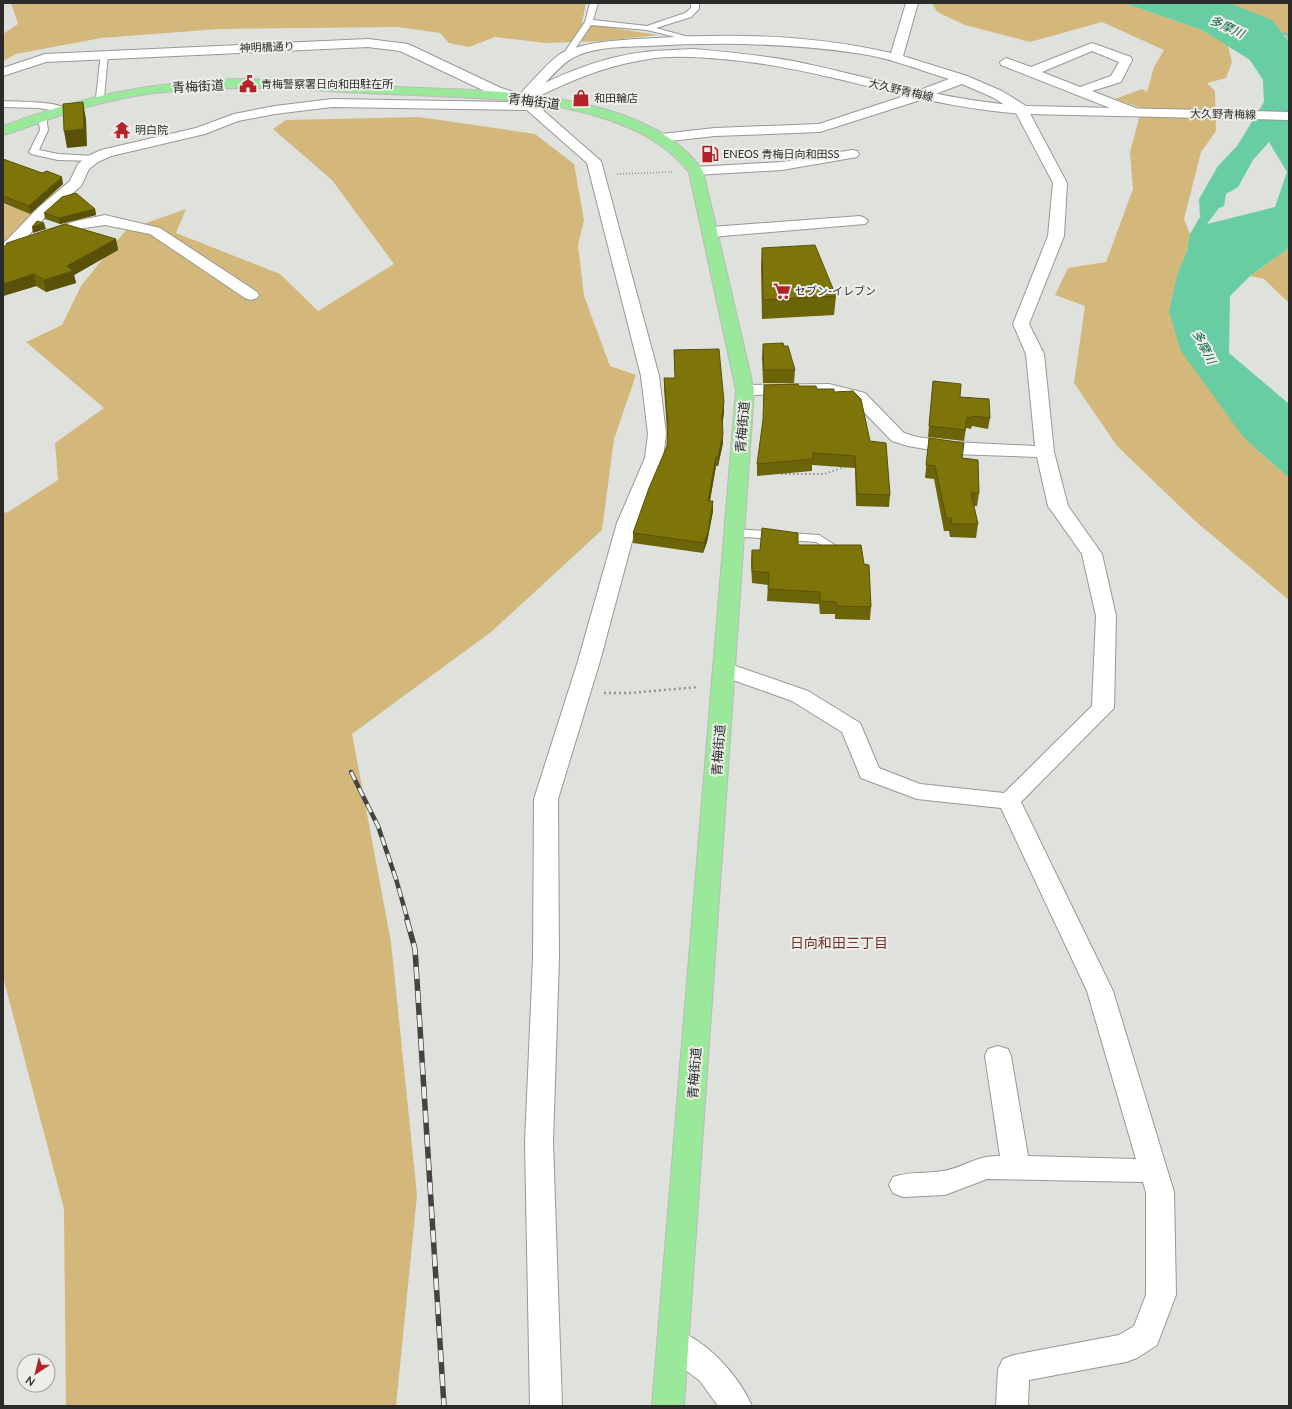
<svg xmlns="http://www.w3.org/2000/svg" width="1292" height="1409" viewBox="0 0 1292 1409" font-family="Lato,'Noto Sans JP',sans-serif">
	<rect width="100%" height="100%" fill="#dfe1dc"/>
	<path fill="#d4b77b" d="M11 3H586L582 23 658 35 602 41 545 43 495 37 469 47 449 43 440 33 398 27 219 29 101 38 16 54 3 61V34L18 24Z
		M932 3H1124L1202 30 1228 46 1232 62 1226 78 1207 83 1215 91 1216 131 1201 152 1184 219 1190 234 1187 251 1178 272 1244 438 1289 478V600L1194 520 1117 446 1074 383 1085 306 1055 295 1068 268 1106 262 1133 189 1130 152 1142 108 1115 99 1142 89 1147 92 1154 67 1164 50 1102 22 1030 42 965 25 937 12Z
		M1229 3H1289V42L1284 34Z
		M419 117 535 134 574 164 584 220 578 245 584 296 610 366 636 375 614 439 602 530 491 632 352 734 391 942 417 1195 396 1406H66L64 1209 3 977V513L8 512 58 480 55 443 104 408 26 342 62 325 81 286 126 230 186 209 176 233 280 274 318 311 394 264 332 180 273 129 286 120Z
		M3 204 34 215 3 247Z
		M1289 248V303L1264 279 1250 276Z"/>
	<path fill="#68cda3" fill-rule="evenodd" d="M1124 3H1229L1272 20 1289 42V248L1250 276 1230 296 1229 353 1289 404V478L1244 438 1181 351 1169 311 1178 272 1187 251 1190 234 1200 217 1199 199 1218 166 1237 146 1264 102 1263 80 1250 60 1202 30ZM1269 142 1287 172 1275 207 1207 224 1219 208 1224 206 1226 194 1238 187 1253 160Z"/>
	<g fill="none" stroke-linecap="round" stroke-linejoin="round">
		<path fill="#68cda3" fill-rule="evenodd" d="M1272 32 1289 33V35L1274 34H1272Z"/>
		<g stroke="#979994" stroke-width="2">
			<path id="lane" d="M590 3H598L593 20 647 26 685 13 691 8V3H699V9L691 17 656 28 696 39 692 41 647 30 591 25 569 58H563L562 56 585 22Z
				M101 52 108 54 104 98 100 101 96 98Z
				M3 101C16 102 58 101 66 109L62 112 39 108 3 107Z
				M42 113 46 116 48 130 39 150 58 154 93 156 98 159 96 161 58 160 31 154 29 152 40 130 38 116Z
				M734 529 819 535 838 547 832 551 816 542 730 536 728 533Z"/>
		</g>
		<g stroke="#979994" stroke-width="2">
			<path id="street" d="M906 3H918L903 56 967 76 1002 91 1026 106 1067 183 1064 236 1029 324 1044 354 1054 452 1068 506 1102 554 1116 616 1114 708 1021 802 1113 991 1174 1192 1176 1295 1157 1345 1137 1358 1126 1362 1029 1380 1028 1406H996L998 1369 1003 1359 1014 1355 1119 1335 1134 1326 1146 1295V1192L1143 1182 987 1179 945 1195 903 1197 893 1193 889 1185 893 1177C909 1171 926 1174 943 1171 964 1168 975 1155 1000 1156L985 1056 988 1049 998 1046 1008 1049 1011 1056 1028 1156 1136 1159 1087 991 1001 808 917 799 861 778 842 732 792 701 716 674 713 669 716 664 724 662 808 691 860 723 879 768 920 784 1004 793 1092 706 1096 616 1082 554 1048 506 1037 457 954 454 908 446 892 441 853 401 829 394 745 395 739 394 736 390 739 386 745 385 829 384 865 393 904 433 917 437 954 442 1035 446 1026 354 1013 324 1048 236 1053 183 1015 111 992 97 962 84 914 102 820 132 715 136 661 142 656 141 654 138 656 135 661 134 715 128 819 124 904 96 949 79C919 70 888 57 856 53 787 43 718 42 648 46 624 47 592 46 571 59 560 65 540 89 530 99L601 161 659 376 666 434 663 458 637 523 600 661 558 799 559 958 553 1143 562 1406H530L525 1143 533 958 534 799 578 661 617 523 645 458 648 434 641 376 587 163 527 110 332 107 275 114 238 121 205 134 111 156 98 162 89 169 81 186 48 214 15 250 3 255V244L38 208 70 181 78 164 88 156 101 150 196 128 234 114 275 106 332 99 517 102 491 94 400 51 368 47 46 62 3 76V68L45 54 368 39 408 44 501 88 520 94C530 84 552 57 564 52 592 40 625 40 656 38 734 33 814 35 891 53Z
				M1092 43 1131 57 1132 60 1121 82 1092 91 1138 109 1140 112 1138 115H1128L1001 65 1000 62 1006 58 1031 67ZM1092 51 1119 62 1111 76 1080 87 1042 72Z
				M852 150 857 151 859 154 857 157 782 170 696 175 691 174 689 171 691 168 696 167 782 162Z
				M105 215 160 228 257 292 259 295 257 298 251 300 245 298 150 234 105 225 84 228 45 241 40 239 37 236 40 233 76 221Z
				M860 216 865 218 868 221 865 224 711 237 706 235 703 232 706 229 711 227Z
				M673 1328C706 1340 738 1374 752 1406H718L700 1381 662 1352 658 1342 662 1332Z"/>
		</g>
		<g stroke="#979994" stroke-width="2">
			<path id="secondary" d="M694 49C727 52 760 55 793 61 871 77 947 102 1028 106L1289 112V120L1028 114C923 109 825 67 721 59 696 57 668 55 643 60 601 67 565 83 527 102H517L515 99 517 96C558 76 599 57 645 52 661 50 678 50 694 49Z"/>
		</g>
		<g stroke="#bbb" stroke-width="2">
			<path id="highway" d="M246 79C297 81 347 84 398 87 488 91 647 89 703 171L754 390 684 1406H652L736 390 689 172C666 144 639 130 606 119 537 96 461 98 390 94 309 91 228 82 147 94 113 99 79 108 47 120 32 125 18 131 3 135V126C88 95 156 80 246 79Z"/>
		</g>
		<path stroke="#91938f" stroke-width="1.5" stroke-dasharray="1 2" stroke-linecap="butt" d="M617 174 672 172"/>
		<path stroke="#91938f" stroke-width="2" stroke-dasharray="1.5 2.5" stroke-linecap="butt" d="M781 474H824L847 466"/>
		<path stroke="#91938f" stroke-width="2.5" stroke-dasharray="2 3" stroke-linecap="butt" d="M604 693H630L698 687"/>
		<use href="#lane" fill="#fff" fill-rule="evenodd"/>
		<use href="#street" fill="#fff" fill-rule="evenodd"/>
		<use href="#secondary" fill="#fff" fill-rule="evenodd"/>
		<use href="#highway" fill="#9ae89a" fill-rule="evenodd"/>
		<g stroke="#434441" stroke-width="4.5">
			<path id="rail-far1" d="M351 772 378 826 396 879 408 921"/>
		</g>
		<g stroke="#434441" stroke-width="5.5">
			<path id="rail" d="M407 920 415 949 444 1406"/>
		</g>
		<use href="#rail-far1" stroke="#ecefe9" stroke-width="3" stroke-dasharray="9" stroke-linecap="butt"/>
		<use href="#rail" stroke="#ecefe9" stroke-width="4" stroke-dasharray="12" stroke-linecap="butt"/>
	</g>
	<path fill="#6c6409" d="M3 159 63 184 30 214 3 203Z
		M95 209 96 215 60 224 45 219 44 213Z
		M116 239 118 250 74 275 76 283 46 292 36 286 3 296V248Z
		M762 248 836 296 834 315 762 319 761 266Z
		M763 344 784 346 795 370 794 383H763L762 357Z
		M674 350 724 412 723 421V443L718 466H716L710 501 713 511 707 542 703 553 633 543V533L667 446V431L664 388V378H675Z
		M799 386 834 392 870 441 890 495 889 507 856 506 855 468 812 465V471L757 476V464Z
		M932 392 960 397 990 418 988 429 972 426 971 429 966 428 964 441 928 437Z
		M929 438 962 458 979 493 977 506H974L978 524 976 538 950 537 949 531H944L934 479 925 478Z
		M798 545 871 607 870 620 835 619V614H820L819 604 767 601 768 585 752 583 751 562 752 550H760Z"/>
	<path fill="#585107" d="M83 102 86 119 87 146 67 148 64 131Z
		M62 177 63 184 30 214 29 206Z
		M95 209 96 215 60 224 59 218Z
		M44 223 46 229 33 233 32 227Z
		M116 239 118 250 74 275 76 283 46 292 44 280 67 266Z
		M34 274 36 286 3 296V284Z
		M724 402V412L722 425V416Z
		M723 434V443L718 466V457Z
		M716 457V466L708 511V501Z
		M713 501V511L707 542 703 553 704 543Z"/>
	<path fill="#7d740a" stroke="#585107" d="M83 102 84 129 64 131 63 104Z
		M3 159 42 173 47 171 62 177 29 206 3 196Z
		M76 193 95 209 59 218 44 213 62 197Z
		M37 221 44 223 32 227Z
		M65 224 116 239 67 266 73 271 44 280 34 274 3 284V248L7 243Z
		M815 245 836 296 763 300 762 248Z
		M783 343 784 346H788L795 370H764L763 344Z
		M719 349 724 402 722 416 723 434 718 457H716L708 501H713L708 532 704 543 633 533 649 488 667 446 668 424 664 378H675L674 350Z
		M933 381 961 384 960 397 989 399 990 418 972 416 973 418 967 417 965 430 929 426Z
		M798 384 799 386H816L817 389H834V392L853 391 861 399 870 441 886 443 890 495 857 494 855 456 813 453V459L757 464 763 420 764 385Z
		M929 438 964 443 962 458 978 460 979 493H971L978 524H952L951 518H946L935 466 926 465Z
		M762 528 798 533V545H861L864 564 869 565 871 607 836 606V602L820 601V592L768 589 769 573 752 571V550H760Z"/>
	<defs>
		<g id="civic-bare" transform="scale(1.38)"><path d="M-.6-6.5H3V-4.5H.6V-3L4-1V1h2V6H-6V1h2V-1L-.6-3ZM-1.2 2.5V6h2.4V2.5Z" fill="#b4232a" stroke="#ecefe9" stroke-width="2.5" paint-order="stroke"/></g>
		<g id="shop-bare" transform="scale(1.38)"><path d="M-5-2.5h2.3a2.7 3.5 0 0 1 5.4 0H5L5.5 6h-11ZM-1.5-2.5h3a1.5 2.3 0 0 0-3 0Z" fill="#b4232a" stroke="#ecefe9" stroke-width="2.5" paint-order="stroke"/></g>
		<g id="temple-bare" transform="scale(1.38)"><path d="M0-6L5-2H3V0L6.5 2.5H4V6H1.5V3h-3V6H-4V2.5H-6.5L-3 0V-2H-5Z" fill="#b4232a" stroke="#ecefe9" stroke-width="2.5" paint-order="stroke"/></g>
		<g id="fuel-bare" transform="scale(1.38)"><path d="M-5.5-6h7V0h2V4h1.3V-2.5L3-4.5l.8-.8L6-3V5H2.5V1h-1V6h-7ZM-4.2-4.7v3.2H.2V-4.7Z" fill="#b4232a" stroke="#ecefe9" stroke-width="2.5" paint-order="stroke"/></g>
		<g id="supermarket-bare" transform="scale(1.38)"><path d="M-6-5.5h2.5l.6 2H6L4.5 2H-2.5L-4.4-4H-6ZM-1.5 3.2a1.3 1.3 0 1 0 .1 0ZM3 3.2a1.3 1.3 0 1 0 .1 0Z" fill="#b4232a" stroke="#ecefe9" stroke-width="2.5" paint-order="stroke"/></g>
	</defs>
	<g fill-rule="evenodd">
		<use href="#civic-bare" x="248" y="84"/>
		<use href="#shop-bare" x="581" y="98"/>
		<use href="#temple-bare" x="122" y="130"/>
		<use href="#fuel-bare" x="710" y="154"/>
		<use href="#supermarket-bare" x="782" y="291"/>
	</g>
	<g text-anchor="middle" stroke-width="4" stroke-linejoin="round" paint-order="stroke">
		<g font-size="11" fill="#2b2c2a" stroke="#ecefe9">
			<text transform="translate(267 47) rotate(-2)" y="4">神明橋通り</text>
			<text transform="translate(901 90) rotate(13)" y="4">大久野青梅線</text>
			<text transform="translate(1223 114) rotate(1)" y="4">大久野青梅線</text>
		</g>
		<g font-size="11" fill="#2b2c2a" stroke="#ecefe9" text-anchor="start">
			<text x="261" y="88">青梅警察署日向和田駐在所</text>
			<text x="594" y="102">和田輪店</text>
			<text x="135" y="134">明白院</text>
			<text x="723" y="158">ENEOS 青梅日向和田SS</text>
			<text x="795" y="295">セブン-イレブン</text>
		</g>
		<g font-size="12" font-style="italic" fill="#0e5e43" stroke="#ecefe9">
			<text transform="translate(1227 27) rotate(25)" y="4">多摩川</text>
			<text transform="translate(1204 347) rotate(63)" y="4">多摩川</text>
		</g>
		<g font-size="13" fill="#2b2c2a" stroke="#ecefe9">
			<text transform="translate(198 86) rotate(-3)" y="5">青梅街道</text>
			<text transform="translate(534 101) rotate(7)" y="5">青梅街道</text>
			<text transform="translate(742 427) rotate(-85)" y="5">青梅街道</text>
			<text transform="translate(718 750) rotate(-86)" y="5">青梅街道</text>
			<text transform="translate(694 1073) rotate(-86)" y="5">青梅街道</text>
		</g>
		<g font-size="14" fill="#752f2d" stroke="#ecefe9">
			<text x="839" y="948">日向和田三丁目</text>
		</g>
	</g>
	<rect width="1292" height="1409" fill="none" stroke="#2b2c2a" stroke-width="8"/>
	<g transform="translate(36 1373) rotate(215)"><circle r="19" fill="#ecefe9" stroke="#9fa19d"/>
	<path d="M0-3L7 15L0 10L-7 15Z" fill="#b4232a"/>
	<text y="-6" font-size="11" font-weight="bold" text-anchor="middle" fill="#2b2c2a">N</text>
	</g>
</svg>
